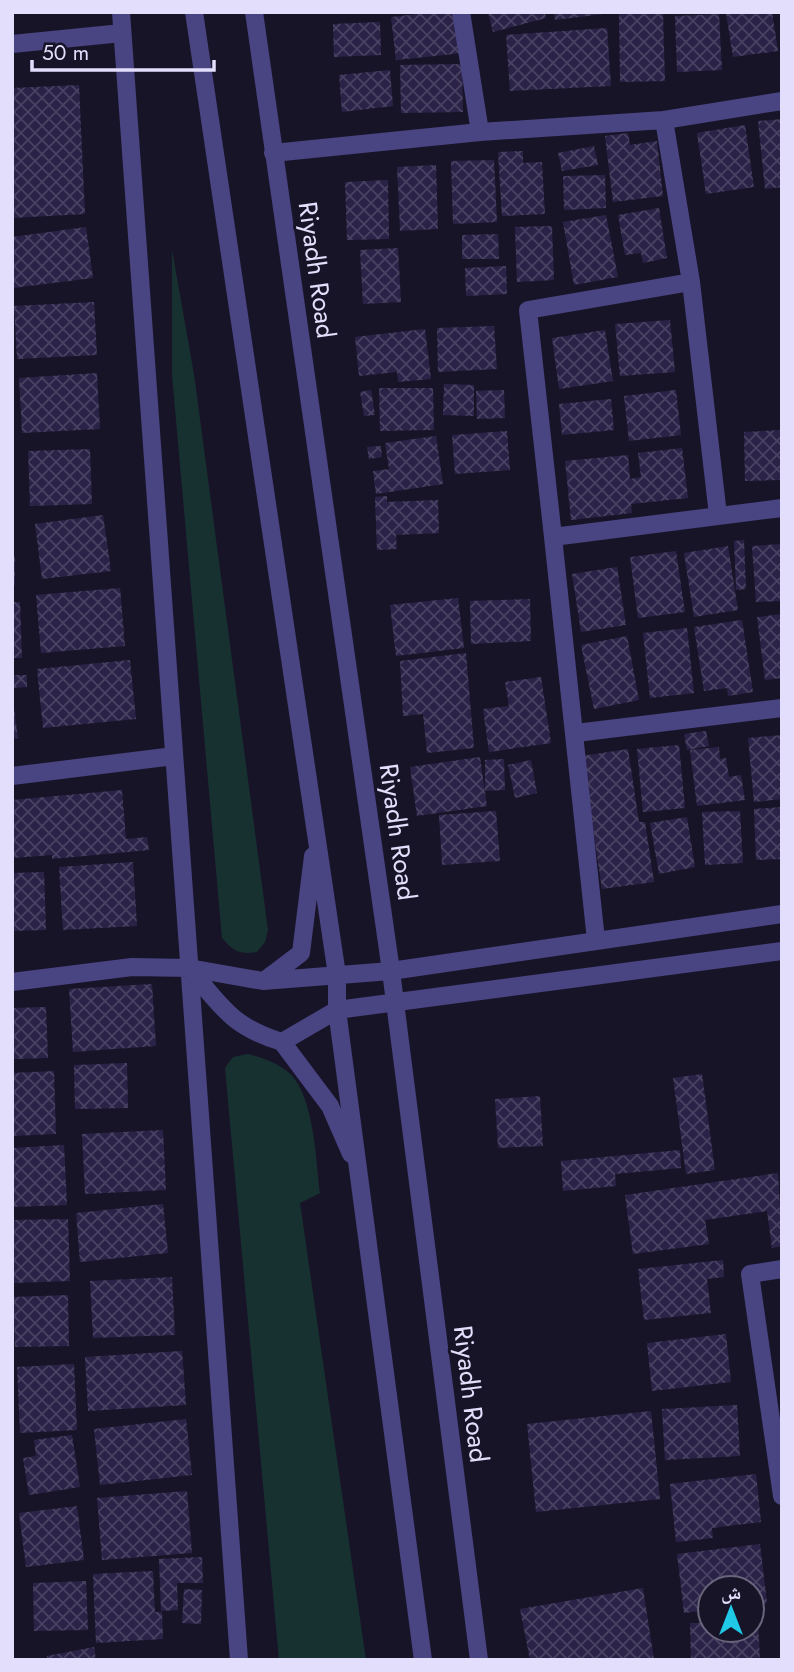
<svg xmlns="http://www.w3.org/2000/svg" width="794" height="1672" viewBox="0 0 794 1672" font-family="Jost,'Noto Naskh Arabic',sans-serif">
	<defs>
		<pattern id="building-cross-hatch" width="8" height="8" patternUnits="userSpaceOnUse" patternTransform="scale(1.75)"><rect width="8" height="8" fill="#2b2247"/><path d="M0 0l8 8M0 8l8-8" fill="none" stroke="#4a4262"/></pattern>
	</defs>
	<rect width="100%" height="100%" fill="#181428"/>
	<path fill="#173131" d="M172 250 194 374 268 930 265 942 257 952C240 955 233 951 222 938L172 375Z
		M248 1054C263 1058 276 1062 288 1072 314 1093 316 1161 320 1193L300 1203 366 1660H279L225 1068 233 1057Z"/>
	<path fill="url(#building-cross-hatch)" d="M436 12H459L464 53 396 60 391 17Z
		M488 12H545L546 18 493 32Z
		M554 12H603V14L555 20Z
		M772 12 778 51 733 57 726 13Z
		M663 13 665 81 620 82 619 14Z
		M719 14 722 70 677 72 675 16Z
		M380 22 381 55 334 57 333 24Z
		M607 28 611 86 510 91 506 35Z
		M462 64 463 112 401 113 400 65Z
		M390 70 393 106 342 112 339 75Z
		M79 85 85 214 12 218V88Z
		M782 119V187L765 189 758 121Z
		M745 125 754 187 706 194 697 133Z
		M628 133 630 145 657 141 663 196 613 202 605 136Z
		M594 146 598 165 562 171 558 153Z
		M523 151V163L542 162 545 214 502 216 498 152Z
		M494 160 497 222 453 224 451 161Z
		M436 165 438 229 400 231 397 167Z
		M605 175 606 208 564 210 563 176Z
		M388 180 389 239 347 240 345 182Z
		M659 208 667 258 643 263 641 253 625 255 618 215Z
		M606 215 618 277 574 285 563 222Z
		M552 226 554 280 517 282 515 227Z
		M86 227 93 278 13 288 12 237Z
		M498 234 499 259H462V235Z
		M398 248 401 302 363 304 360 250Z
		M506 266 507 294 466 296 465 268Z
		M94 302 97 355 17 359 14 306Z
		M670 320 675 372 620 376 615 324Z
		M494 326 497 369 438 372 437 328Z
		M425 329 431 379 398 382 397 372 359 376 355 337Z
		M605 330 613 381 559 389 552 338Z
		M97 373 100 429 22 433 19 378Z
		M444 384 474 385V416L443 415Z
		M379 388H433L434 430 380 431Z
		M371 390 375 415 364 416 360 392Z
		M504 390 505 418 477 419 476 391Z
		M676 390 681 435 629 441 624 396Z
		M611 399 614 430 562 435 559 404Z
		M782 430V480L745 481 744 432Z
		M507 431 510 470 455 474 452 435Z
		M436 436 443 484 376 494 373 471 389 469 385 443Z
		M381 446 382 457 369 459 367 447Z
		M682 448 688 498 631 504 632 513 571 520 565 461 628 455 630 479 641 477 638 453Z
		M90 449 92 504 30 506 28 451Z
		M387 496V502L438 500 439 533 396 535 397 549 377 550 375 497Z
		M103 515 111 571 42 579 35 524Z
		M744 540 746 589 736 590 734 541Z
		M782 544V601L756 602 752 546Z
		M728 546 738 610 694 617 684 553Z
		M676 551 685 612 638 618 630 557Z
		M12 556H15V585H12Z
		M617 567 626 625 581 632 572 574Z
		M120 588 125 646 41 653 36 595Z
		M458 598 464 648 396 656 390 605Z
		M530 599 531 641 471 644 470 601Z
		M12 602H20L22 658H12Z
		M782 614V678L765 680 757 617Z
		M742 620 753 692 728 696 727 688 704 691 694 627Z
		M687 628 694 693 650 698 643 633Z
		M627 636 639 700 594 709 581 645Z
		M466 653 474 748 427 753 423 714 403 716 400 661Z
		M130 660 136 719 43 728 37 669Z
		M12 675H27V687L12 688Z
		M541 677 551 743 489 752 483 709 509 706 505 682Z
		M12 693 18 738 12 739Z
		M706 731 709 746 687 750 684 734Z
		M782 735V799L754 802 748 738Z
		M679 745 685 808 643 812 637 749Z
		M719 747 720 759 726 758 729 777 741 775 745 800 697 806 690 750Z
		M628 749 639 822H645L654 882 602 889 582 756Z
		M480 757 487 806 417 816 410 767Z
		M504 759 505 790 485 791V760Z
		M531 760 537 793 515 798 508 765Z
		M122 790 126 839 147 837 149 850 52 859V855L12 858V800Z
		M782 807V859L756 860 754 809Z
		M496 811 500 861 442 865 439 815Z
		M740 811 743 863 705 865 702 812Z
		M687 817 695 867 659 874 650 823Z
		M133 862 137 926 63 930 59 867Z
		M44 872 46 930 12 931V873Z
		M152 984 156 1046 73 1052 69 989Z
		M46 1007 48 1058 12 1059V1008Z
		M127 1063 128 1108 75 1109 74 1065Z
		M54 1071 56 1134 12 1136V1073Z
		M702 1074 715 1170 686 1174 673 1078Z
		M540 1096 543 1146 498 1148 495 1099Z
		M163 1130 166 1190 85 1194 82 1134Z
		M64 1145 67 1205 12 1207V1148Z
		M680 1150 681 1168 615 1174 616 1186 563 1191 561 1161Z
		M778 1173 782 1246 772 1248 767 1211 705 1220 709 1244 633 1254 625 1195Z
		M163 1204 168 1253 80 1262 76 1213Z
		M68 1219 70 1281 12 1283V1220Z
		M723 1260 724 1277 707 1279 711 1313 644 1320 638 1269Z
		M172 1277 175 1335 93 1338 90 1281Z
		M68 1295 69 1346 15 1347 13 1297Z
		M726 1334 731 1382 652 1391 647 1343Z
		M182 1351 186 1405 88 1411 85 1357Z
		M74 1364 77 1430 20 1433 17 1367Z
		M737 1405 740 1456 665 1460 662 1409Z
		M651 1411 660 1499 536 1512 527 1424Z
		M186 1419 192 1475 100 1485 94 1429Z
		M72 1435 80 1487 29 1495 23 1458 36 1456 34 1440Z
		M756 1474 761 1522 712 1528 713 1538 676 1542 670 1484Z
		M187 1491 192 1553 102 1560 97 1498Z
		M77 1506 84 1560 26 1567 19 1513Z
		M760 1544 767 1603 752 1605V1588H710V1610L684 1613 677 1554Z
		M202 1557 203 1583H177L178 1610 161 1611 159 1559Z
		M153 1571 155 1612H162L163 1639 96 1643 93 1574Z
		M86 1581 88 1630 34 1631 33 1583Z
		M643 1588 654 1660H530L520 1609Z
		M184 1589 202 1590 201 1624 182 1623Z
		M752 1621H758L760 1660H691L690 1623H710V1630H752Z
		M94 1647 96 1660H47V1656Z"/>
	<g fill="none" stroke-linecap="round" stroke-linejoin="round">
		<path stroke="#494482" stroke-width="18" d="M121 12 239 1660
			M194 12 337 975V1010L423 1660
			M254 12 391 971 479 1660
			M461 12 480 132
			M12 44 122 33
			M664 120 691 282 718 515
			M273 153 480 132 664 120 782 101
			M553 537 528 310 691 282
			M576 733 782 708
			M12 776 174 756
			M596 940 553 537 782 508
			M189 968C221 1006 232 1027 282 1042L337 1010 782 951
			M264 981 301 953 313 856
			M12 982 132 967 189 968 263 981 391 971 782 914
			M282 1042 330 1106 351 1154
			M782 1269 750 1274 782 1496"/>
	</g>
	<g text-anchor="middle" stroke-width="6" stroke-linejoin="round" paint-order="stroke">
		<g font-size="26" fill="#e3defb" stroke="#181428">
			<text transform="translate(317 270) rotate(82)" y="9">Riyadh Road</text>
			<text transform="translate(398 832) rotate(82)" y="9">Riyadh Road</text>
			<text transform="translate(471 1394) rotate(83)" y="9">Riyadh Road</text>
		</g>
	</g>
	<rect width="794" height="1672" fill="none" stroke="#e3defb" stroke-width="28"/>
	<g transform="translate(731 1609)"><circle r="33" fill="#181428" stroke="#69657c" stroke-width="2"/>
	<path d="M0-5L12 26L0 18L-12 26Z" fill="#20c9e5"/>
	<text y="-10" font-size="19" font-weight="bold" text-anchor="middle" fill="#e3defb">ش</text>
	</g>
	<path d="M32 60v10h182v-10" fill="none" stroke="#e3defb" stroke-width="3.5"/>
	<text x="42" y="60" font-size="21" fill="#e3defb" stroke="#181428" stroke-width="5" paint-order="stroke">50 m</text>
</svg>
